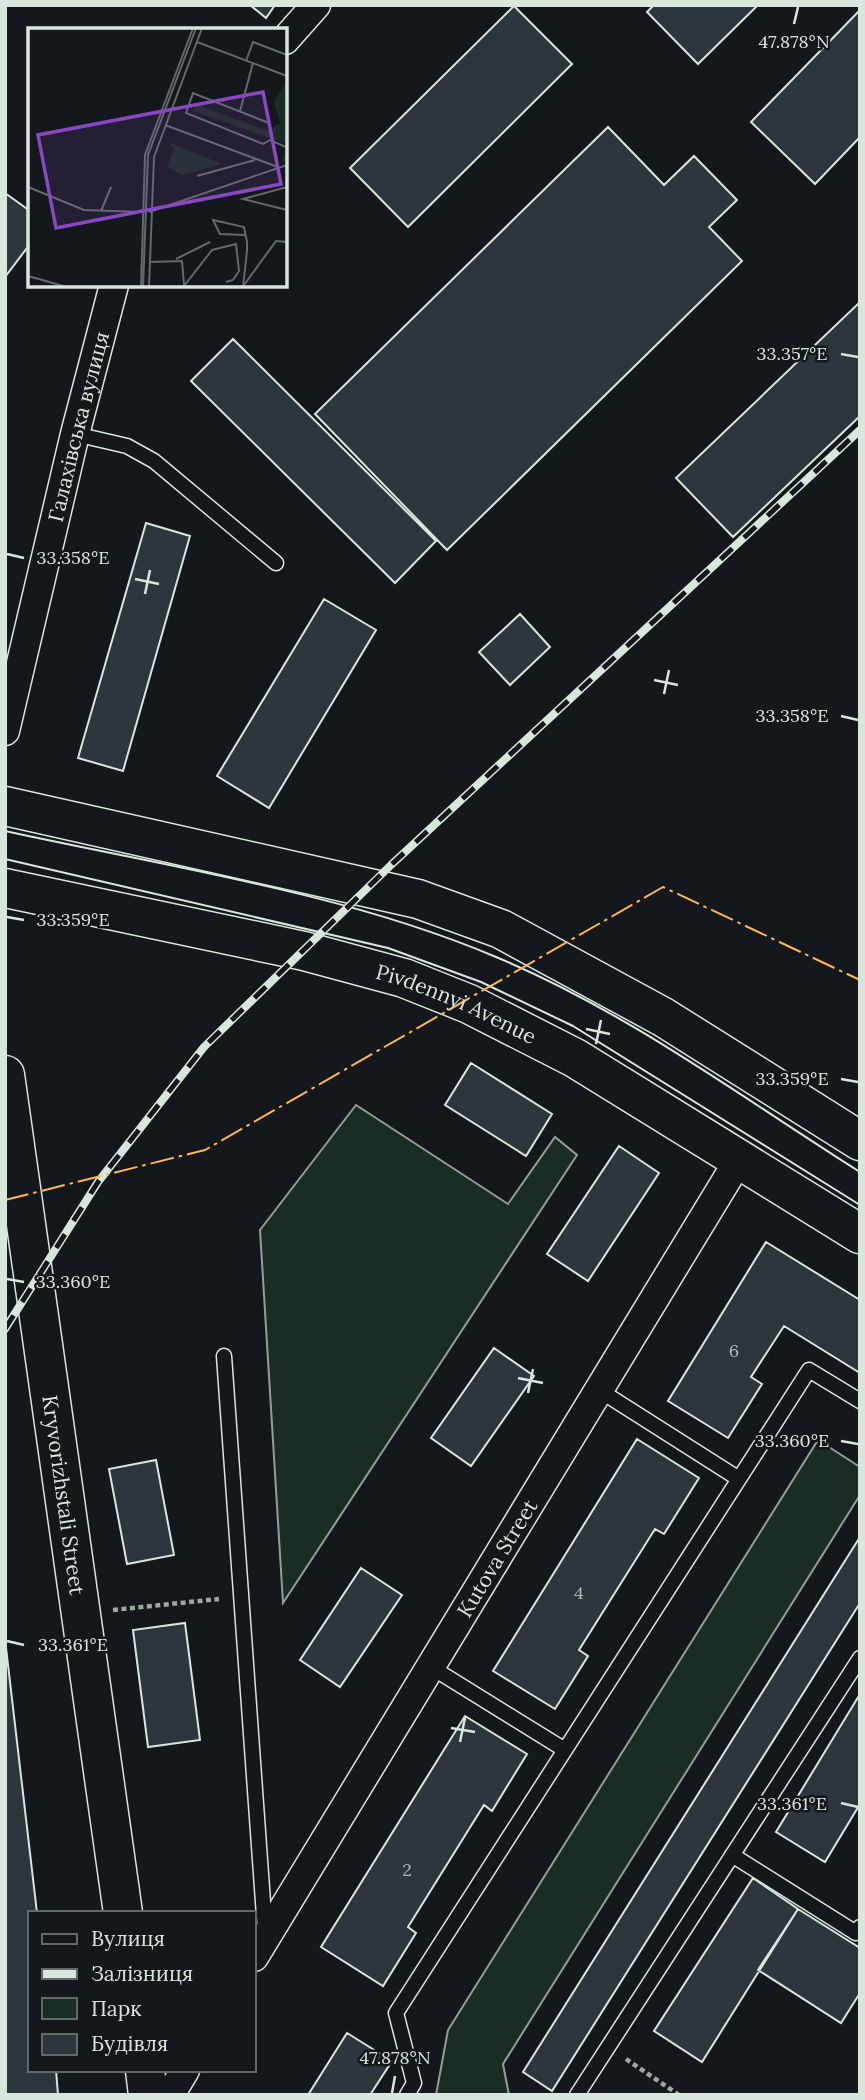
<svg xmlns="http://www.w3.org/2000/svg" width="865" height="2100" viewBox="0 0 865 2100" font-family="Lora,serif">
<style>
.green{fill:#1a2d24;stroke:#939e99;stroke-width:2}
.building{fill:#2c363c;stroke:#d8e6dc;stroke-width:2}
.lines{fill:none;stroke-linecap:round;stroke-linejoin:round}
.service-casing{stroke:#d8e6dc;stroke-width:17}
.minor-casing{stroke:#d8e6dc;stroke-width:31}
.secondary-casing{stroke:#d8e6dc;stroke-width:41}
.primary-casing{stroke:#d8e6dc;stroke-width:41}
.path{stroke:#9da8a2;stroke-width:4.5;stroke-dasharray:5 3.5;stroke-linecap:butt}
.service{stroke:#14181c;stroke-width:14}
.minor{stroke:#14181c;stroke-width:28}
.secondary{stroke:#14181c;stroke-width:38}
.primary{stroke:#14181c;stroke-width:38}
.tram{stroke:#d8e6dc;stroke-width:2}
.rail-casing{stroke:#d8e6dc;stroke-width:8}
.rail{stroke:#14181c;stroke-width:5;stroke-dasharray:16;stroke-linecap:butt}
.power{stroke:#ffb74d;stroke-width:2;stroke-dasharray:24 5 3.5 5;stroke-linecap:butt}
.ticks{fill:none;stroke:#d8e6dc;stroke-width:2.5}
.labels{text-anchor:middle;dominant-baseline:central;stroke-width:5;stroke-linejoin:round;paint-order:stroke}
.number-label{font-size:18px;fill:#adbab4}
.street-label{font-size:21px;fill:#d8e6dc;stroke:#14181c}
.inset-road{fill:none;stroke:#626a69;stroke-width:2}
.view{fill:#8948c3;fill-opacity:0.15;stroke:#8948c3;stroke-width:3.5}
.inset-edge{fill:none;stroke:#d8e6dc;stroke-width:3.5}
.ticks-label{font-size:18px;text-anchor:middle;fill:#d8e6dc;stroke:#14181c;stroke-width:5;stroke-linejoin:round;paint-order:stroke}
</style>
<rect width="100%" height="100%" fill="#14181c"/>
<path class="green" d="M356,1105l152,99 47,-67 22,18 -294,448 -23,-373z
M818,1440l42,27v28l-357,569 6,31h-73l12,-65z"/>
<path class="building" d="M250,5h25l-9,13z
M654,5h104l-60,59 -51,-52z
M514,6l58,58 -164,163 -58,-59z
M860,10v127l-45,47 -64,-62z
M608,127l56,58 30,-29 43,44 -28,27 33,34 -295,289 -132,-136z
M5,193l25,18v33l-25,33z
M860,302v114l-127,121 -57,-59z
M233,339l203,202 -41,42 -204,-202z
M146,523l44,13 -67,235 -45,-13z
M324,599l52,31 -107,178 -52,-32z
M520,614l30,33 -40,38 -31,-33z
M471,1063l81,51 -26,42 -81,-51z
M619,1146l40,27 -71,108 -41,-27z
M766,1242l94,58v73l-76,-47 -33,51 11,7 -34,54 -60,-37z
M494,1348l40,28 -63,90 -40,-28z
M637,1439l62,39 -35,56 -9,-5 -76,121 9,6 -33,53 -62,-38z
M156,1460l18,95 -47,9 -18,-95z
M860,1537v66l-308,488 -29,-19z
M361,1568l41,27 -62,92 -40,-27z
M185,1623l15,117 -52,7 -15,-117z
M5,1639l32,274h-7v157h26l2,25h-53z
M860,1694v110l-35,58 -49,-30z
M465,1716l62,38 -35,57 -8,-6 -76,122 8,6 -33,53 -62,-39z
M753,1878l45,31 -96,153 -48,-31z
M798,1909l62,39v45l-19,30 -83,-53z
M347,2033l45,28 -22,34h-62z"/>
<g class="lines">
<defs>
<path id="service" d="M75,434l52,12 27,15 122,102
M224,1356l41,574
M599,1390l140,89
M431,1667l134,83
M732,1855l124,78 4,-6
M407,2095l7,-12 -18,-70 413,-643 51,31
M577,2095l283,-437"/>
<g id="minor">
<path d="M285,40l31,-35"/>
<path id="s1" d="M5,731l70,-297 39,-149"/>
<path id="s2" d="M254,1957l486,-799"/>
<path d="M170,2095l15,-25"/>
</g>
<g id="secondary">
<path id="s3" d="M5,1075l118,838"/>
<path d="M145,2070l3,25"/>
</g>
<g id="primary">
<path d="M5,806l413,93 83,30 162,88 197,124"/>
<path id="s4" d="M5,888l299,63 100,27 65,26 106,54 285,176"/>
</g>
</defs>
<use href="#service" class="service-casing"/>
<use href="#minor" class="minor-casing"/>
<use href="#secondary" class="secondary-casing"/>
<use href="#primary" class="primary-casing"/>
<path class="path" d="M113,1610l106,-11
M626,2059l53,36"/>
<use href="#service" class="service"/>
<use href="#minor" class="minor"/>
<use href="#secondary" class="secondary"/>
<use href="#primary" class="primary"/>
<path class="tram" d="M5,831c160,35 341,62 491,126 130,54 245,140 364,215
M5,859l383,89 93,34 92,44 287,179"/>
<defs>
<path id="rail" d="M5,1329l93,-147 106,-135 187,-182 469,-435"/>
</defs>
<use href="#rail" class="rail-casing"/>
<use href="#rail" class="rail"/>
<path class="power" d="M5,1200l200,-50 458,-263 197,93"/>
</g>
<path class="ticks" d="M794,24l4,-17M841,354l17,3M7,554l17,4M135,579l24,5M145,594l5,-24M654,680l24,5M664,694l5,-24M841,716l17,4M7,917l17,3M586,1029l24,5M596,1044l5,-24M841,1079l17,3M7,1279l17,3M518,1378l25,5M528,1393l5,-24M841,1441l17,3M7,1641l17,4M451,1728l24,4M460,1742l5,-24M841,1803l17,4M392,2093l3,-17"/>
<g class="labels">
<g class="number-label">
<text x="734" y="1350">6</text>
<text x="579" y="1592">4</text>
<text x="407" y="1869">2</text>
</g>
<g class="street-label">
<text stroke="none"><textPath href="#s1" startOffset="313">Галахівська вулиця</textPath></text>
<text stroke="none"><textPath href="#s4" startOffset="467">Pivdennyi Avenue</textPath></text>
<text stroke="none"><textPath href="#s3" startOffset="424">Kryvorizhstali Street</textPath></text>
<text stroke="none"><textPath href="#s2" startOffset="467">Kutova Street</textPath></text>
</g>
</g>
<g transform="translate(28 28)">
<rect width="259" height="259" fill="#14181c"/>
<path d="M259,53v80l-6,2 6,-19 -94,-33 3,-7 71,27 13,-8 -6,-21zM140,114l54,22 -40,11 -15,-8 7,-18z" fill="#1a2d24"/>
<path class="inset-road" d="M169,14l90,34M218,33l7,-19 34,13M212,83l13,-48M241,95l-76,-30 -7,20 77,31 7,-4 16,7M137,97l113,42M169,148l58,-16M0,159l56,23 58,2M259,159l-44,12 44,11M73,183l10,-24M121,184l138,-47M148,231l34,-17M122,234l32,-1 2,24M0,248l39,11M216,257l32,-44 11,1M156,258l28,-36 24,-6 3,27 -6,9 -7,2M113,259l4,-132 48,-127M115,259l5,-132 48,-127M121,259l5,-130 48,-129M215,259l4,-36v-9l-3,-15 -31,-7 7,14 25,1"/>
<path class="view" d="M235,64l18,92 -225,44 -18,-93z"/>
<rect width="259" height="259" class="inset-edge"/>
</g>
<g class="ticks-label">
<text x="794" y="48">47.878°N</text>
<text x="792" y="360">33.357°E</text>
<text x="73" y="564">33.358°E</text>
<text x="792" y="722">33.358°E</text>
<text x="73" y="926">33.359°E</text>
<text x="792" y="1085">33.359°E</text>
<text x="73" y="1288">33.360°E</text>
<text x="792" y="1447">33.360°E</text>
<text x="73" y="1651">33.361°E</text>
<text x="792" y="1810">33.361°E</text>
<text x="395" y="2064">47.878°N</text>
</g>
<rect width="865" height="2100" fill="none" stroke="#d8e6dc" stroke-width="14"/>
<rect x="28" y="1911" width="228" height="161" fill="#14181c" stroke="#626a69" stroke-width="2"/>
<rect x="42" y="1934" width="35" height="10" fill="#14181c" stroke="#626a69" stroke-width="2"/>
<text x="91" y="1946" font-size="21" fill="#d8e6dc">Вулиця</text>
<rect x="42" y="1969" width="35" height="10" fill="#d8e6dc" stroke="#626a69" stroke-width="2"/>
<text x="91" y="1981" font-size="21" fill="#d8e6dc">Залізниця</text>
<rect x="42" y="1998" width="35" height="21" fill="#1a2d24" stroke="#626a69" stroke-width="2"/>
<text x="91" y="2016" font-size="21" fill="#d8e6dc">Парк</text>
<rect x="42" y="2034" width="35" height="21" fill="#2c363c" stroke="#626a69" stroke-width="2"/>
<text x="91" y="2051" font-size="21" fill="#d8e6dc">Будівля</text>
</svg>
